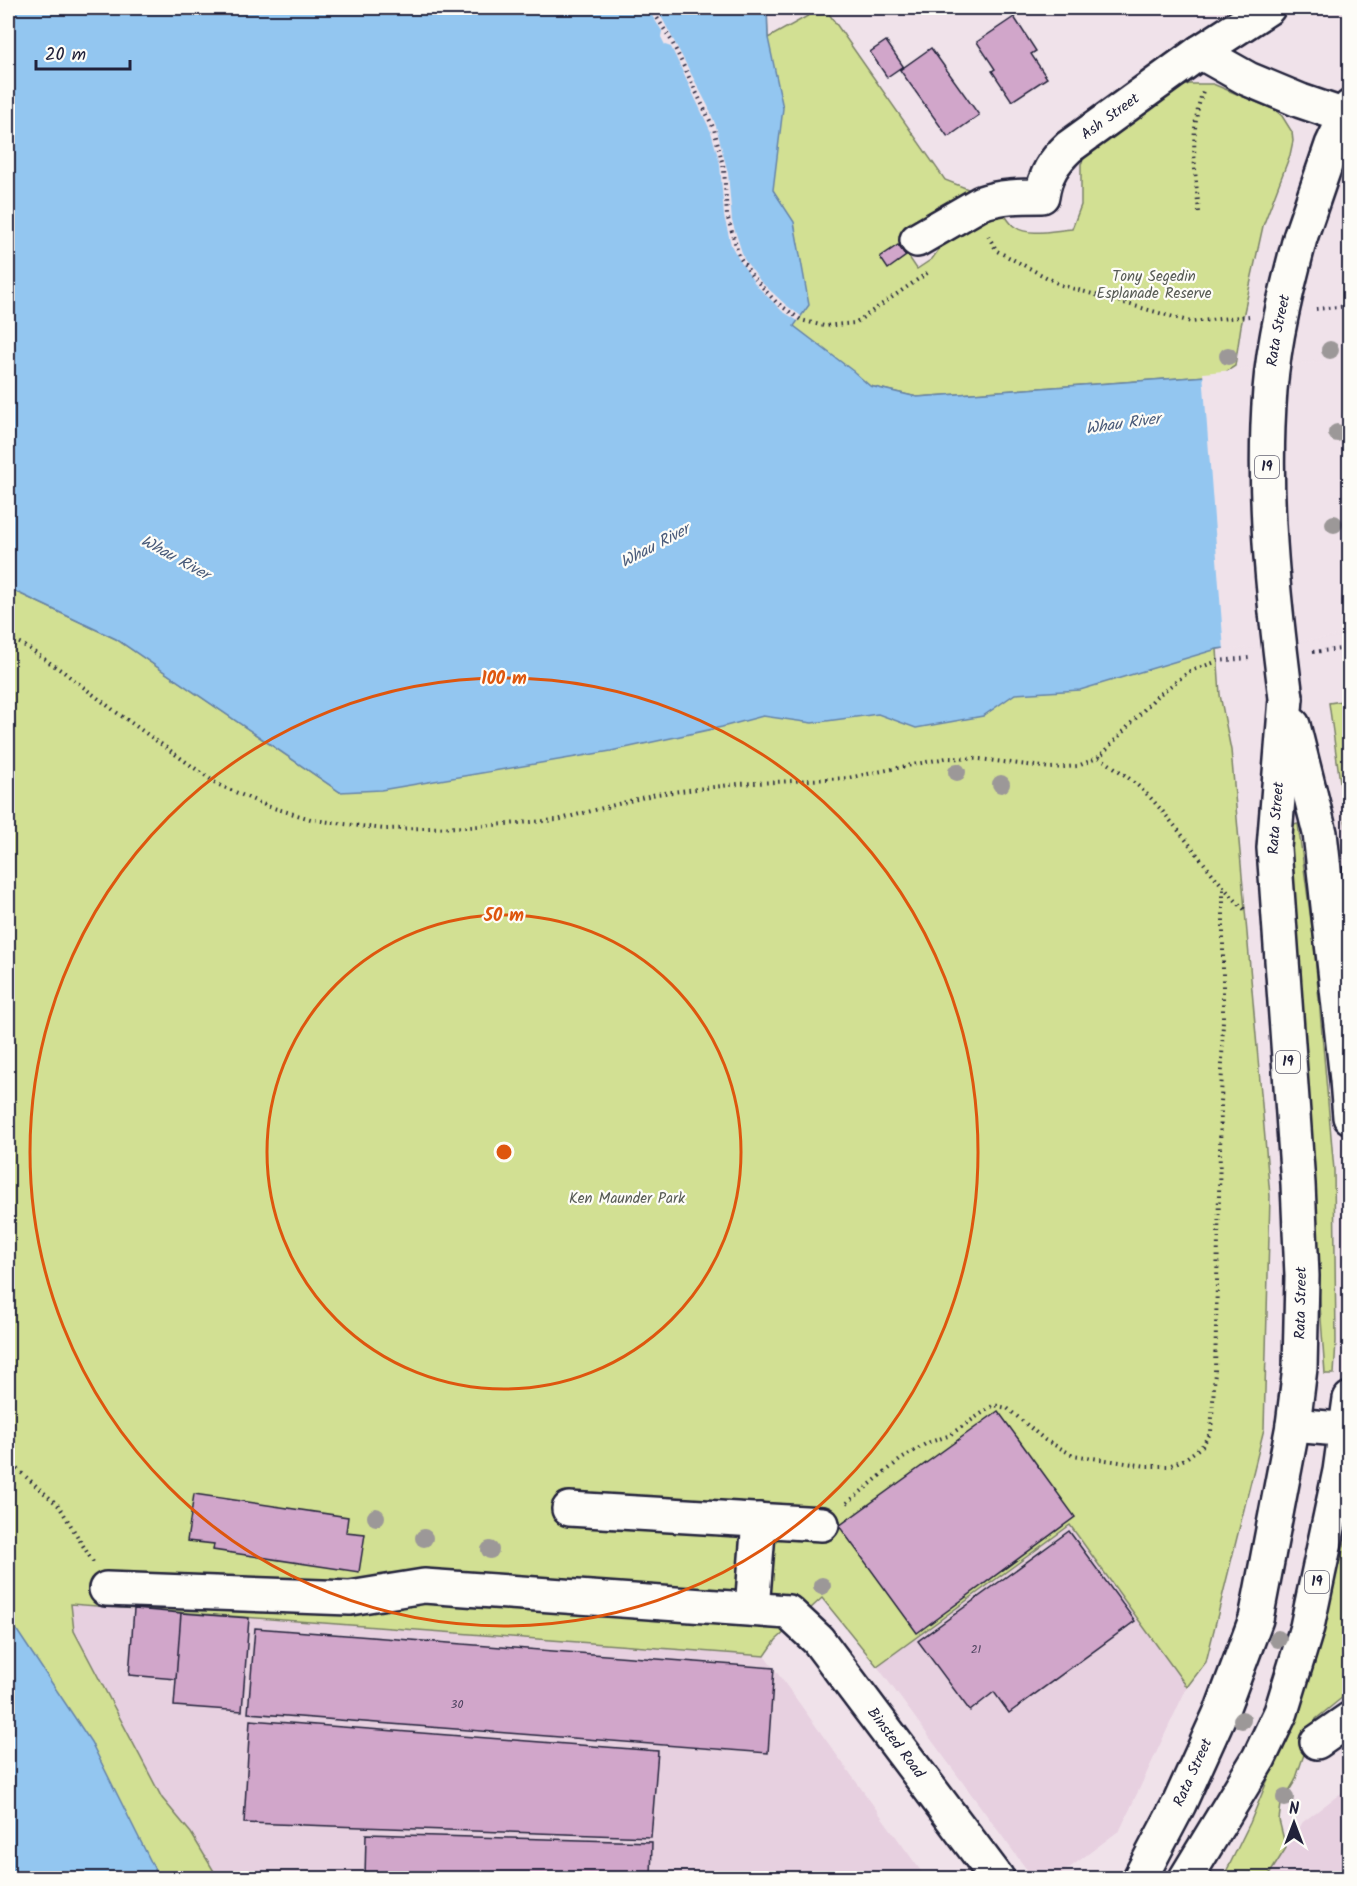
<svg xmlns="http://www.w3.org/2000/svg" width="1357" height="1886" viewBox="0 0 1357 1886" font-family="Kalam,sans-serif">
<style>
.built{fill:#e7d0e0}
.green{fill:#d2e093;stroke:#7a8167;stroke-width:1.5}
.water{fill:#93c6f0;stroke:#6684a8;stroke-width:1.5}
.pier{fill:#f0e2ea}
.building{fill:#d1a6ca;stroke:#22223b;stroke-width:1.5}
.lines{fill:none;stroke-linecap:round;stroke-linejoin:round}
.minor-casing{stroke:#22223b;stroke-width:38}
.major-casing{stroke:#22223b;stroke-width:38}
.path{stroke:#22223b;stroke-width:4;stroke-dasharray:1.5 4.5;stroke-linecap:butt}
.minor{stroke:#fdfcf7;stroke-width:33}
.major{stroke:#fdfcf7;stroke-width:33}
.major-bridge-casing{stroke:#22223b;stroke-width:38;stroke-linecap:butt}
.major-bridge{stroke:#fdfcf7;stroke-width:33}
.tree{fill:#9c9898}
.ring{fill:none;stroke:#de560e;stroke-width:3}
.labels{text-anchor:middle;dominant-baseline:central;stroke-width:4.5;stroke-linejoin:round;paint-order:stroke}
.number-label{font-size:12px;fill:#4e435f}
.shield{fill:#fdfcf7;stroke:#646373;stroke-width:1.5}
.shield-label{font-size:14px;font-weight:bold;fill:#22223b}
.street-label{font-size:15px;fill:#22223b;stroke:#fdfcf7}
.park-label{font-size:15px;fill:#575b55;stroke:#fdfcf7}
.water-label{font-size:16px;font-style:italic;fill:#4a5b7a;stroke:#fdfcf7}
.centre{fill:#de560e;stroke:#fdfcf7;stroke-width:3}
.ring-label{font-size:18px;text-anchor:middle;font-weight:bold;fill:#de560e;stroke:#fdfcf7;stroke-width:4.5;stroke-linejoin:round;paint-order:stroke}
</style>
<rect width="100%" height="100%" fill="#f0e2ea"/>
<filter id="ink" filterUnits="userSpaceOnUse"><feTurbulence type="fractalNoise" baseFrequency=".0167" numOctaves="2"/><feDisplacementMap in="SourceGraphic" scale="12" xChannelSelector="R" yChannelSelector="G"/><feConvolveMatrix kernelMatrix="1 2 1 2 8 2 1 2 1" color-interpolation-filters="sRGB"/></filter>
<g filter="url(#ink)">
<path class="built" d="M1070,1525l117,162 -67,143 -64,48h-23l-156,-212z
M70,1604l695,52 161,222h-708l-27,-45 -29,-35 -88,-167z
M1349,1787v91h-82l36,-56z"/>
<path class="green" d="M8,8h759l1,30 54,-30h3l120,172 23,9 12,2 -75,40 -6,11 18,27 15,-10 10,-14 53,-38c10,3 11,14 20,20 14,10 40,3 57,2l9,-24v-41l7,-13 91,-63 10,-4h24l62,26 7,6 10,16 1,9 -3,14 -27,71 -22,100 -6,40 -14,9 -304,22 -47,-11z
M8,588l108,51 224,153 149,-92 860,-68 -132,17 3,46 11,55 39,446 -6,233 -58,233 -19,25 -117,-162 -193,141 -55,-68 -46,42 -11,16 -694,-52 3,27 88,167 29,35 27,45h-145l-65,-102z
M1349,700h1l-1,147 -20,-144z
M1298,824l16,119 20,227 2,171 -2,33h-9l-8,-110 -4,-102 -24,-336z
M1349,1529v163l-33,27 -21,62 -14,23 -2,16 7,28 -19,30h-44l27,-55 47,-115z"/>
<path class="water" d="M8,8h759l1,30 15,70 -10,82 21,32 15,83 -15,21 59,45 17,15 47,11 304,-22 128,257 -132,17 -137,41 -65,4 -32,22 -67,12 -38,-14 -66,9 -49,-7 -41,11 -111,24 -230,39 -41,2 -224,-153 -108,-51z
M8,1617l83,125 68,136h-151z"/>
<path class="pier" d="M647,8h8l7,10 46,88 8,20 12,47 4,48 12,38 17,23 25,23 15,11 -3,5 -16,-10 -26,-26 -18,-27 -7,-13 -7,-29 -4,-52 -9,-32 -40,-85 -6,-2 -4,-8 1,-6z
M1350,358v277l-126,16 -21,-278z"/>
<path class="building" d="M1014,17l22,34 -5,3 16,24 -35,23 -20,-30 3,-2 -18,-27z
M886,41l17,25 -16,11 -17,-25z
M931,48l48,67 -31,22 -48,-67z
M898,245l8,11 -18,13 -8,-12z
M998,1411l77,106 -158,116 -78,-107z
M194,1494l154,23 -2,15 19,2 -6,38 -146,-22 1,-6 -27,-3z
M1069,1531l66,90 -126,92 -15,-21 -24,19 -52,-70z
M134,1609l47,4 -5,66 -47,-4z
M181,1613l68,5 -7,93 -68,-5z
M255,1628l519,40 -6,85 -520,-40z
M250,1720l408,31 -7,86 -407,-14z
M366,1834l286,8 -1,36h-286z"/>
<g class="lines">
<defs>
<g id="minor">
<path d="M1200,52l48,27 53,22 44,15"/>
<path id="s1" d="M917,240l64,-37c20,-7 40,-7 61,-7 3,-21 12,-35 27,-49l131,-95 68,-44"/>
<path d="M1293,1425l57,5"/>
<path d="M569,1509l253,15"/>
<path id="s2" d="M106,1589l244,9 74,-12 364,26 30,28 179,238"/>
<path d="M752,1609l7,-89"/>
<path d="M1317,1742l33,-23"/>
</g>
<g id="major">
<path d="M1300,238l32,-93 18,-38"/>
<path d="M1293,725l27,108 27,247 3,37"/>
<path id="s3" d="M1140,1878l39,-74 44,-97 33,-88 37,-194 7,-57 2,-92 -4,-92 -24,-336 12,-150"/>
<path d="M1186,1878l73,-120 22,-46 26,-85 33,-156 10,-72"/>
</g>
</defs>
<use href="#minor" class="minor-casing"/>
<use href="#major" class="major-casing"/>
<path class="path" d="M651,8l20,32 43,89 10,40 3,46 12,41 14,21 23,25 25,18 23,6 31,-3 75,-52
M1199,212c-4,-41 -10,-82 4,-121
M988,236l9,15 64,34 130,37 58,-6
M1316,309l34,-3
M8,638l14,6 43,29 51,39 101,72 50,22 47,14 70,9 84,-2 89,-7 99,-26 82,-10 110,-6 98,-20 34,1 71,9 27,-2 21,-9 57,-60 34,-26 28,-10 31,-3
M1313,652l37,-4
M1099,757c21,14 41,28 57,47 31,34 56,74 89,106
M8,1461l51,45 34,56
M847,1503l53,-43 27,-17 21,-7 46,-31 13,3 38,32 28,15 73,11h23l16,-7 17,-13 9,-14 4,-61 8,-353v-129"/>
<use href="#minor" class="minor"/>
<use href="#major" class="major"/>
<defs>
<g id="major-bridge">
<path id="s4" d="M1286,698c-13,-102 -24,-205 -16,-308 4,-51 17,-102 30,-152"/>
</g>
</defs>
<use href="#major-bridge" class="major-bridge-casing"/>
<use href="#major-bridge" class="major-bridge"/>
</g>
<g class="tree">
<circle cx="1330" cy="350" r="9"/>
<circle cx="1228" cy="356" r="9"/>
<circle cx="1337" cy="433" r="9"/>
<circle cx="1334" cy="524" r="9"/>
<circle cx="957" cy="772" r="9"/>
<circle cx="1001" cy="784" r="9"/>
<circle cx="376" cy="1517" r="9"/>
<circle cx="424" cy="1538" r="9"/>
<circle cx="490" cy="1550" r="9"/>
<circle cx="822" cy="1586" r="9"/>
<circle cx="1278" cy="1639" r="9"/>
<circle cx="1242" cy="1720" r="9"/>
<circle cx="1285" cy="1798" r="9"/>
</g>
</g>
<g class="ring">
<circle cx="504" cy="1152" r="237"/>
<circle cx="504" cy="1152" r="474"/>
</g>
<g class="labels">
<g class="number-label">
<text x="976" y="1649">21</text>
<text x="457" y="1704">30</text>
</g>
<g class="shield">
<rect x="1255" y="456" width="24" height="22" rx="4.5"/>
<rect x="1276" y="1051" width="24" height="22" rx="4.5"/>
<rect x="1305" y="1571" width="24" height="22" rx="4.5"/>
</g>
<g class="shield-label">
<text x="1267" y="467">19</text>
<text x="1288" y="1062">19</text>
<text x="1317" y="1582">19</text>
</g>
<g class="street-label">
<text stroke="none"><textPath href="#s1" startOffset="244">Ash Street</textPath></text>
<text stroke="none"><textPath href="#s4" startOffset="369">Rata Street</textPath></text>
<text stroke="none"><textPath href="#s3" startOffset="1090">Rata Street</textPath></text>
<text stroke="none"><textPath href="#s3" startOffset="604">Rata Street</textPath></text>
<text stroke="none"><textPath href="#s2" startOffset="854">Binsted Road</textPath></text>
<text stroke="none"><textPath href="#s3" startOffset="118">Rata Street</textPath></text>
</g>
<g class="park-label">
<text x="1154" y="277">Tony Segedin<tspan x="1154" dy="17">Esplanade Reserve</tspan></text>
<text x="627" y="1199">Ken Maunder Park</text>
</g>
<g class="water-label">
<text transform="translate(1123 424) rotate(-8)">Whau River</text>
<text transform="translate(655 546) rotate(-28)">Whau River</text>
<text transform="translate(175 558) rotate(29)">Whau River</text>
</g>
</g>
<circle cx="504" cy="1152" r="9" class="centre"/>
<g class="ring-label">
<text x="504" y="684">100 m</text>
<text x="504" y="921">50 m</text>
</g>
<rect width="1357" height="1886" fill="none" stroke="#fdfcf7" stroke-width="30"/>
<rect x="15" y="15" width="1327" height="1856" fill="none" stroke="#22223b" stroke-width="2" filter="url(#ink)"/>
<g transform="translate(1294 1823)" stroke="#fdfcf7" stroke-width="4.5" paint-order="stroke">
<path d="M0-4.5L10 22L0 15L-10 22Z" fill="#22223b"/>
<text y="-9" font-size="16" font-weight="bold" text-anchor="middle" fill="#22223b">N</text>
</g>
<path d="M36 60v9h94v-9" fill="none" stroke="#22223b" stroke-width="3"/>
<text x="45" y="60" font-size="18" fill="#22223b" stroke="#fdfcf7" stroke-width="4.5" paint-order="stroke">20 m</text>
</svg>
